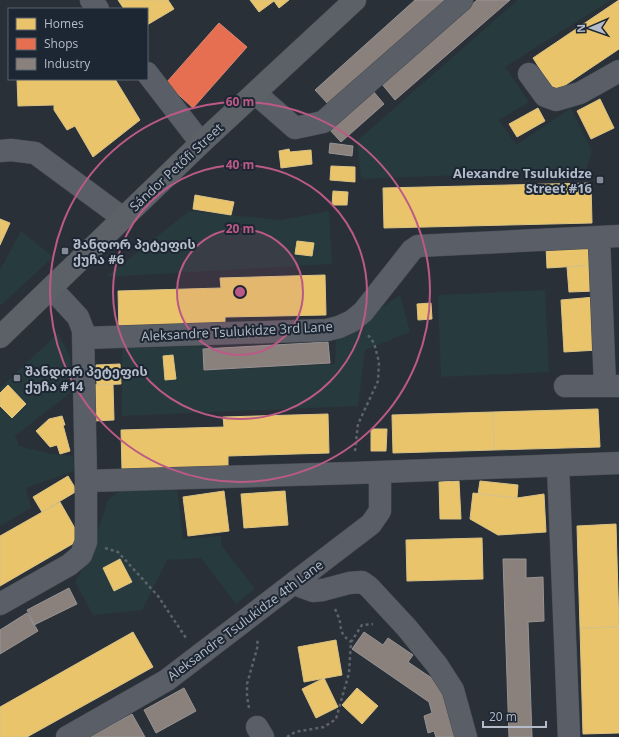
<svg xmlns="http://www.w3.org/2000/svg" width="619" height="737" viewBox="0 0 619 737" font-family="'Open Sans','Noto Sans Georgian',sans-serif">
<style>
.green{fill:#273a3e}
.homes{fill:#e9c46a;stroke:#d9c286}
.shops{fill:#e76f51;stroke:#d88675}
.industry{fill:#8a817c;stroke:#979393}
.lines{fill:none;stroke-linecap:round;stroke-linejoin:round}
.minor-casing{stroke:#484c53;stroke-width:23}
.major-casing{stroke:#484c55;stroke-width:23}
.path{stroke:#5d636a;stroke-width:2.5;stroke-dasharray:3 3;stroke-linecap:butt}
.minor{stroke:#5a5e66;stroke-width:22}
.major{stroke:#5c6168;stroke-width:22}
.ring{fill:none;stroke:#bc5a87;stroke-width:2}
.poi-dot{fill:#848b96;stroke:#1d2633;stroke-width:1.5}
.labels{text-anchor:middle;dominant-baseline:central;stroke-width:4;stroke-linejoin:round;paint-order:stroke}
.street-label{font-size:13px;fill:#b4bcc9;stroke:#1d2633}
.poi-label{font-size:13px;font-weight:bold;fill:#b4bcc9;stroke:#1d2633;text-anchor:start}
.centre{fill:#bc5a87;stroke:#1d2633;stroke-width:2}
.ring-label{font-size:12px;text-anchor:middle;font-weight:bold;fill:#bc5a87;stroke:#1d2633;stroke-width:4;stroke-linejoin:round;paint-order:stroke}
</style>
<rect width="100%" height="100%" fill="#2a3038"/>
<path class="green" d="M518,0h93l-106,67 24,35 -30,18 17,25 55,-37 21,43 -6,19 -225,9 -4,-38z
M189,211l92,9 48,-9 3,53 -226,13z
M21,231l32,26 -53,49v-36z
M545,290l4,82 -108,5 -3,-82z
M400,295l10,37 -45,18 -7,56 -236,10v-68l93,-2 1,24 119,-6 1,-24z
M58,333l12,23v37l-55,43 4,10 28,7 26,3 1,15 -48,17 5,20 -31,18v-138z
M177,485l6,54 38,-3v9l34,44 -19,15 -35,-46 -34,2 -25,50 -49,5 -18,-33 13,-22 20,-60 14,-11z"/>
<path class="homes" d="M118,0h50l6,9 -27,16v-16h-23z
M250,0h39l-10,8 -5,-7 -15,11z
M619,0v49l-64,43 -22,-34z
M17,79h98l25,41 -47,37 -18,-31 -8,4 -13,-20v-5l-36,1z
M600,99l14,29 -23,11 -14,-28z
M538,108l7,13 -28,16 -8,-13z
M289,149l1,3 21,-2 1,14 -31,4 -2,-17z
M331,166l24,1v15l-25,-2z
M591,183l1,40 -208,5 -1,-40z
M333,191l15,1 -1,13h-15z
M195,195l39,7 -3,13 -38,-6z
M0,219l10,4 -10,22z
M297,241l17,2 -2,13 -17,-2z
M594,245l1,20 -48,3 -1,-21z
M595,265l1,26 -27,1 -2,-25z
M325,275l1,40 -101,2v11l-106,3 -1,-40 103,-3 -1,-10z
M595,297l3,53 -34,2 -3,-52z
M431,303l1,16 -14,1 -1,-16z
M173,355l3,24 -11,1 -2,-24z
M120,364l1,20 -24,1 -1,-20z
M113,384l1,36 -21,1 -2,-36z
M8,385l18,19 -14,14 -12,-12v-13z
M598,409l2,38 -106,3 -1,-38z
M493,412l1,38 -101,3 -1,-38z
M328,414l1,39 -101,3v11l-106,3 -1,-40 103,-3 -1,-10z
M62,416l3,9h-2l7,26 -10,3 -3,-9 -7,2 -14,-16 13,-12z
M371,429h16l-1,22h-15z
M68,476l9,15 -35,21 -9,-15z
M459,481l2,38h-21l-1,-37z
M480,481l38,4 -1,13 -39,-4z
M224,491l5,40 -41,5 -5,-39z
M285,491l3,34 -44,3 -3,-34z
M473,493l44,5 27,-4 2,38 -48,3 -28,-16z
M60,502l21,37 -81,47v-50z
M616,524l3,103 -39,1 -3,-102z
M482,538l1,41 -76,2 -1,-41z
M120,559l12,23 -18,9 -11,-23z
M619,627v106l-36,1 -3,-106z
M133,632l20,35 -126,70h-27v-30z
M336,640l6,35 -38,7 -6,-35z
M324,678l14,29 -22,11 -14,-29z
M357,688l21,18 -16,18 -20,-19z"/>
<path class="shops" d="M219,23l28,24 -54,61 -27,-25z"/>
<path class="industry" d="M415,0h33l-118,106 -15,-16z
M477,0h33l-115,100 -14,-17z
M373,91l11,13 -43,38 -12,-13z
M330,143l23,3 -1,10 -23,-3z
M328,342l2,21 -126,7 -1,-21z
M503,559h23v19l17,-1 1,44 -16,1 4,115h-23z
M69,588l8,16 -43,21 -7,-15z
M27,613l11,18 -38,23v-24z
M364,632l19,13 5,-7 25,17 -5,7 37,25 17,50h-26l-2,-6 -6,2 -4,-17 8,-3 -3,-11 -77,-53z
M184,688l12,23 -40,22 -12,-23z
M132,714l13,23h-56z"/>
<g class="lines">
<defs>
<path id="minor" d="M91,0l7,9
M147,73l54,70
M529,74l16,22 11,4 24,-7 39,-22
M255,93l40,35 28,-6 139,-122
M0,151l11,-1 24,3 88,65
M599,237l6,149
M51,288l27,29 5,13 3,151 268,-8 265,-10
M83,338l244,-8 12,-3 13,-6 11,-9 49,-62 6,-4 201,-10
M565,386h54
M558,466l11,271
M296,581l6,6 11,4 10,-1 26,-7 13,-1 7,5 38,41 30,37 16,25 13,47
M0,604l69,-39 12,-10 5,-13v-61
M257,727l6,10
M67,737l100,-57 204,-156 9,-13v-39"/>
<path id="major" d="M0,337l201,-194 154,-143"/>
</defs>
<use href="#minor" class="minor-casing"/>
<use href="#major" class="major-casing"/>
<path class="path" d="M355,451l3,-27 20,-43 1,-19 -5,-19 -6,-8
M105,548l13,4 40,44 28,42
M335,609c2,4 4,9 5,13 1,10 2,13 11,20
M249,708l-2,-12v-12l11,-39 -1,-6
M287,737l8,-5 29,-5 12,-8 13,-46 2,-31 11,-17 11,-1"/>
<use href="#minor" class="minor"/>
<use href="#major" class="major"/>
</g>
<circle cx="240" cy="292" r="63" fill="#bc5a87" fill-opacity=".12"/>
<g class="ring">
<circle cx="240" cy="292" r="63"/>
<circle cx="240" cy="292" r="127"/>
<circle cx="240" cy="292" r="190"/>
</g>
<g class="poi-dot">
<rect x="596" y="176" width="8" height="8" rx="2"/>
<rect x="61" y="247" width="8" height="8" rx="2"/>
<rect x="13" y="374" width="8" height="8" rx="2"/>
</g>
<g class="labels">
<g class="street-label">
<text transform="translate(176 167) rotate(-43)">Sándor Petőfi Street</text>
<text transform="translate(237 331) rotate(-3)">Aleksandre Tsulukidze 3rd Lane</text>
<text transform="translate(245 620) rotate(-37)">Aleksandre Tsulukidze 4th Lane</text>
</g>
<g class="poi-label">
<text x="592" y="173" text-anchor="end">Alexandre Tsulukidze<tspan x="592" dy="15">Street #16</tspan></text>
<text x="73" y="244">შანდორ პეტეფის<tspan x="73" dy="15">ქუჩა #6</tspan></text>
<text x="25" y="371">შანდორ პეტეფის<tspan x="25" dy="15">ქუჩა #14</tspan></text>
</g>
</g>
<circle cx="240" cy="292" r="6" class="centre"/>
<g class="ring-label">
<text x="240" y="106">60 m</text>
<text x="240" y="169">40 m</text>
<text x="240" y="233">20 m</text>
</g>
<rect x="8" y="8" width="140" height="72" fill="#1d2633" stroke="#59626f"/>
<rect x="16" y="18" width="20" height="12" fill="#e9c46a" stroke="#59626f"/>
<text x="44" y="28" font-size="12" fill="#b4bcc9">Homes</text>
<rect x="16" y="38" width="20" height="12" fill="#e76f51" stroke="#59626f"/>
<text x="44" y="48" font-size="12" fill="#b4bcc9">Shops</text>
<rect x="16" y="58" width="20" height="12" fill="#8a817c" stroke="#59626f"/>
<text x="44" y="68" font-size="12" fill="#b4bcc9">Industry</text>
<g transform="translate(591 28) rotate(268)" stroke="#1d2633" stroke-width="3" paint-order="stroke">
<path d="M0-3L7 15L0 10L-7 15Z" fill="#b4bcc9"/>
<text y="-6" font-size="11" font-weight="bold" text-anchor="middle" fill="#b4bcc9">N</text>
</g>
<path d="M483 721v6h63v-6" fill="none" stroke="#b4bcc9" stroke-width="2"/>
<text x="489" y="721" font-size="12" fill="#b4bcc9" stroke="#1d2633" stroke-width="3" paint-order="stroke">20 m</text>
</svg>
